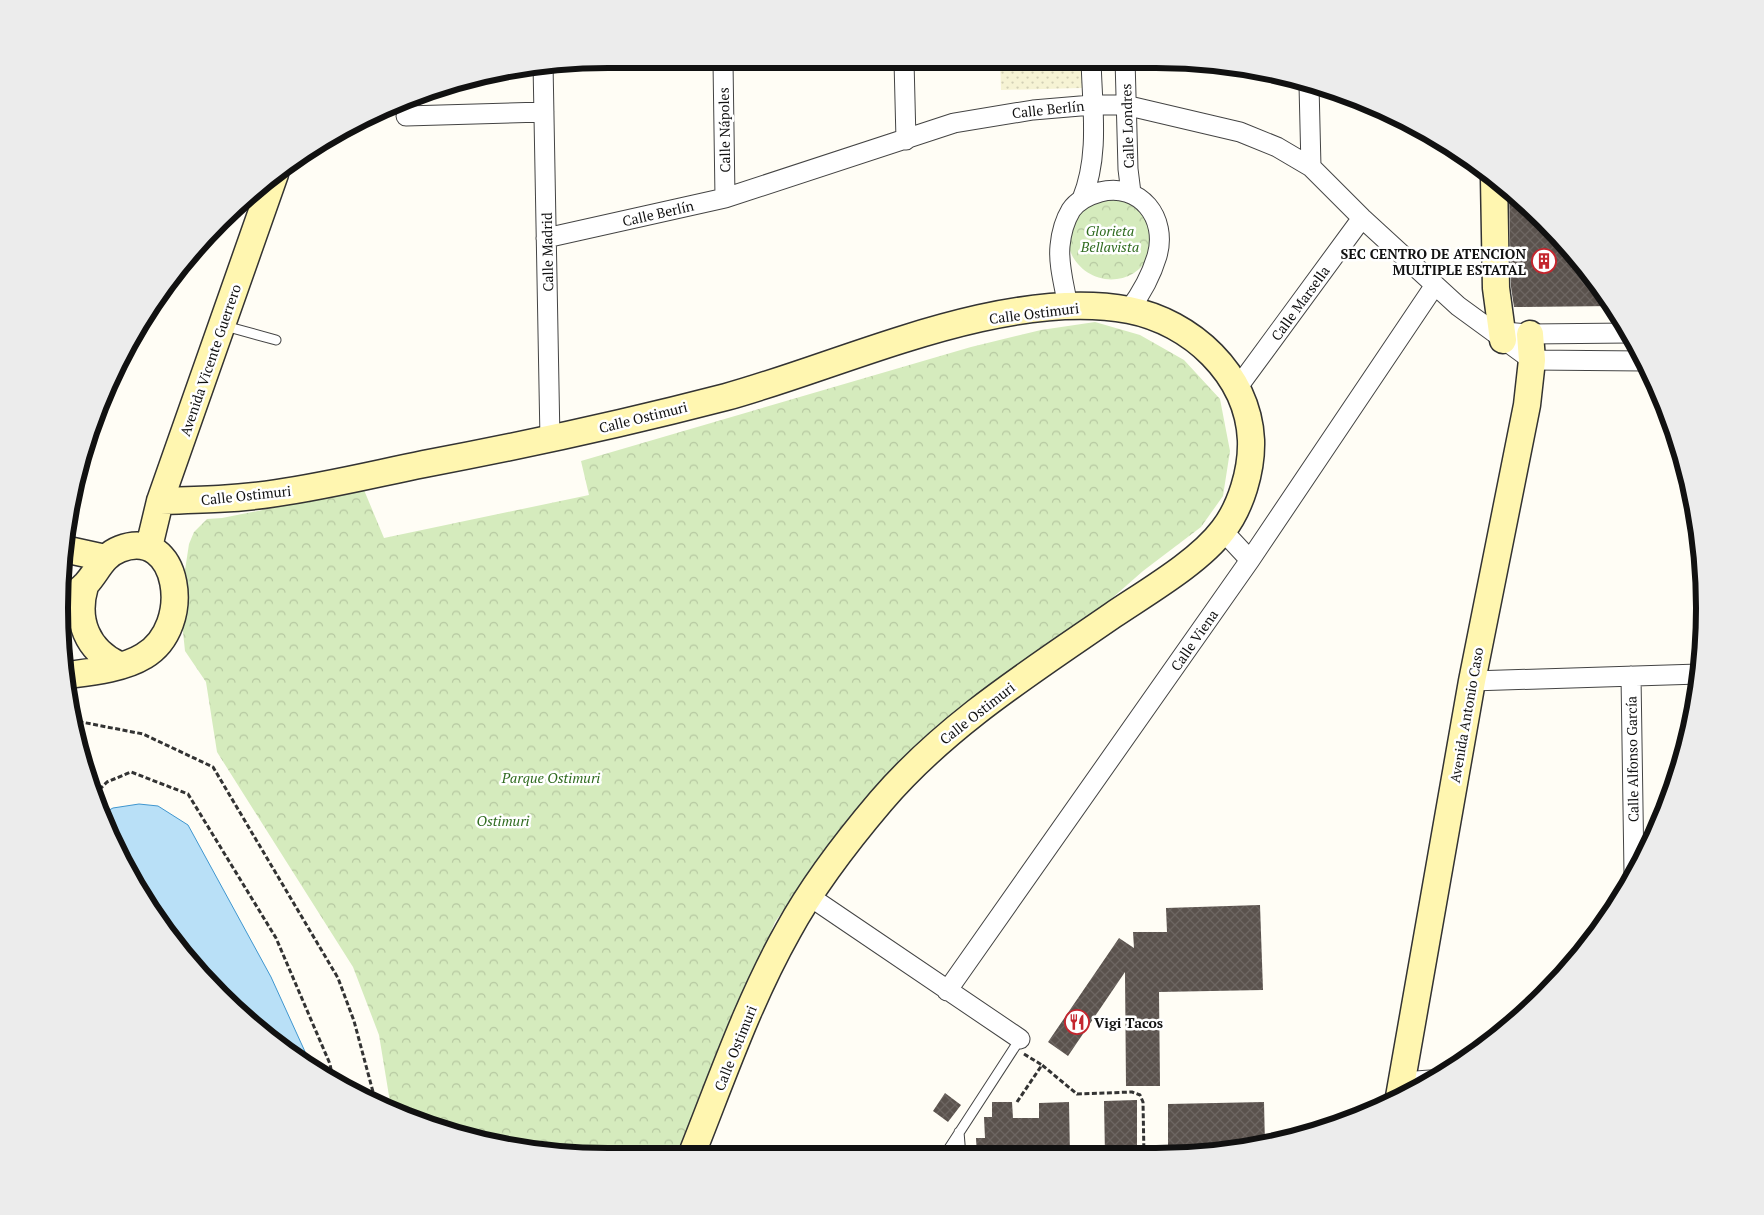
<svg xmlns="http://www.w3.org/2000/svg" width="1764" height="1215" viewBox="0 0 1764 1215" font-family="'PT Serif',serif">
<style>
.farmland{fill:url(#farmland-dots)}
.park{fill:url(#park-crowns)}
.water{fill:#b9e0f7;stroke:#3f96cf}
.building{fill:url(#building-cross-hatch)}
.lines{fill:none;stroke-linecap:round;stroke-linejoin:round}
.lane-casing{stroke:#444;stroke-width:11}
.street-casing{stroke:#444;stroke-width:21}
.secondary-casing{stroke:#333;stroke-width:29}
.path{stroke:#333;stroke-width:3;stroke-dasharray:5 2.5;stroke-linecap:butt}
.lane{stroke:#fff;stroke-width:9}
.street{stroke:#fff;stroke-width:19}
.secondary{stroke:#fff6b0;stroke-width:26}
.labels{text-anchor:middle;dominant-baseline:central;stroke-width:5;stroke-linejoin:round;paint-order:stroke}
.street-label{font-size:14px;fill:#111;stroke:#fff}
.park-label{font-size:14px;font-style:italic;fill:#2f6b1f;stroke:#fff}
.poi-label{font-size:14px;font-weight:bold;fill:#111;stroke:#fff;text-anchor:end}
.rim{fill:none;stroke:#111;stroke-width:6}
</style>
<defs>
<pattern id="farmland-dots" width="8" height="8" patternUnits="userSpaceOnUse" patternTransform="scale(1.25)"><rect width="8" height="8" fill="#f6f3d4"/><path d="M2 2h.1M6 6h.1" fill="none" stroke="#d2cfb5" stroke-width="1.8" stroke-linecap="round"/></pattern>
<pattern id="park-crowns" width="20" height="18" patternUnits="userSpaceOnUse" patternTransform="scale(1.25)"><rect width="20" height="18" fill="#d5ebbd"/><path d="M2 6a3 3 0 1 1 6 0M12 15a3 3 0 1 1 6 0" fill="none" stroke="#b6c8a1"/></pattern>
<pattern id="building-cross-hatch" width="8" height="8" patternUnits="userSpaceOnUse" patternTransform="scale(1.25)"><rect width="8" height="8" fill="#5a524d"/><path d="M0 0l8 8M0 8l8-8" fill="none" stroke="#6d6662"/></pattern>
</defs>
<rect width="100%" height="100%" fill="#fffdf5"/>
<path class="farmland" d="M1082,59v29l-81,2 -1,-30z"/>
<path class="park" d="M1118,196c7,4 18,8 23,13 5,5 12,22 11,28 -1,7 -2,16 -5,23 -3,5 -9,10 -13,13 -40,24 -87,-24 -56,-59 4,-4 9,-12 14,-14 8,-3 18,-3 26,-4z
M1095,322l45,13 44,25 36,39 10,52 -7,45 -22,31 -58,44 -313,275 -55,76 -96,234h-72l-106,-10 -110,-38 -12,-73 -26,-68 -136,-215 -11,-70 -21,-31 -5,-48 9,-59 5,-12 13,-13 15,-1 142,-28 20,48 205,-43 -8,-34 390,-114 70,-17z"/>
<path class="water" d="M139,804l19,2 30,19 83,152 41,90 -38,-24 -54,-47 -88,-114 -32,-67 13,-7z"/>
<path class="building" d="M1509,190l35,29 71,87 -101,1 -3,-20z
M1260,905l3,85 -104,2 1,94h-34l-1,-114 -57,84 -20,-14 71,-104 15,10 -1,-16h34l-1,-24z
M945,1093l16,12 -13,17 -15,-11z
M1137,1100v56h-32l-1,-55z
M992,1102h20l1,16h26v-15l30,-1 1,54h-93l-1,-18h9l-1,-21h8z
M1264,1102l1,43 -97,10v-51z"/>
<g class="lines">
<defs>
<path id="lane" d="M225,326l51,14
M959,1132l2,24
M944,1156l76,-117"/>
<path id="street" d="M1125,59l3,110 3,24
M904,61l2,79
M723,62l2,136
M543,63l7,377
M1309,85l2,82
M406,116l138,-4
M1082,199c18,-44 10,-93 9,-140
M546,238l179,-40 229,-75 79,-13 59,-5h33l115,27 37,15 34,20 51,51 96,88 74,54 112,1
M1068,307c-3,-19 -10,-42 -8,-61 1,-11 5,-26 11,-36 7,-10 18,-15 29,-18 40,-10 68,26 57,64 -6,20 -16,38 -28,54
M1492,331l38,3 99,-1
M1238,387l124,-169
M1223,531l27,29
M1631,676l3,197
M1472,681l227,-7
M809,896l211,143
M947,991l303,-431 185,-275
M1402,1082l28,-2"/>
<path id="secondary" d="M1494,178l2,110 7,52
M160,501c39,-1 79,-2 117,-8 49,-7 98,-19 147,-29 101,-19 202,-41 302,-67 120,-33 277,-110 403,-87 62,12 119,64 122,130 1,30 -10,67 -28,90 -24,32 -76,62 -110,85 -81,56 -167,110 -232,186 -34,40 -68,84 -93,130 -40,71 -67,150 -97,225
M149,547l11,-46 115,-327
M64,549l41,9
M85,586c-10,34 2,64 34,79
M62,602c8,-5 18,-11 24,-18 12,-13 16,-28 34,-35 59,-23 75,77 24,107 -21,13 -53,16 -77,19
M1399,1097l73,-416 55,-276 5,-45 -2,-26"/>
</defs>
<use href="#lane" class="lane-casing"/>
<use href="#street" class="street-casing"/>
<use href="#secondary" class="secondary-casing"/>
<path class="path" d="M71,720l72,14 70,33 125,211 16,43 22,82
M94,795l13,-13 24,-10 57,22 88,144 54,126 3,16
M1024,1054l18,11
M1017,1102l25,-37 35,29 55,-2 8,3 3,7 1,54"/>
<use href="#lane" class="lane"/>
<use href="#street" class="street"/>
<use href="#secondary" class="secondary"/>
</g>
<defs>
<symbol id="building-ring" viewBox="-11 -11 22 22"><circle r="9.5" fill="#fff" stroke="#c4262e" stroke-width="1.5"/><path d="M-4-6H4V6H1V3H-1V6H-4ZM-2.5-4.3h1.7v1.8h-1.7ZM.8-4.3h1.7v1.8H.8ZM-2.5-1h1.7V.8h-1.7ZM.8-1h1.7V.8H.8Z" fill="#c4262e"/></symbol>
<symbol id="restaurant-ring" viewBox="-11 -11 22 22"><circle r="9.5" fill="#fff" stroke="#c4262e" stroke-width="1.5"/><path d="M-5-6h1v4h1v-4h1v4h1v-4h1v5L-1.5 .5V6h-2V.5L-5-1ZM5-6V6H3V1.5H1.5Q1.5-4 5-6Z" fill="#c4262e"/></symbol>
</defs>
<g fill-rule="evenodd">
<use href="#building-ring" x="1530" y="247" width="28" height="28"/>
<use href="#restaurant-ring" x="1063" y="1008" width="28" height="28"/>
</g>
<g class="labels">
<g class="street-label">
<text transform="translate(1048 109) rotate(-6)">Calle Berlín</text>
<text transform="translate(1127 126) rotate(-92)">Calle Londres</text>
<text transform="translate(724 130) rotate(-91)">Calle Nápoles</text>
<text transform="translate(658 213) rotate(-13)">Calle Berlín</text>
<text transform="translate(547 252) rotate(-91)">Calle Madrid</text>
<text transform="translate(1300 303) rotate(-54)">Calle Marsella</text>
<text transform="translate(1034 313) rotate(-7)">Calle Ostimuri</text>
<text transform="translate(210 360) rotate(-71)">Avenida Vicente Guerrero</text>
<text transform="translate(643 417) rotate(-14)">Calle Ostimuri</text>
<text transform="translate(246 495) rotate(-6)">Calle Ostimuri</text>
<text transform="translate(1194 640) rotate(-55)">Calle Viena</text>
<text transform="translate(977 713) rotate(-38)">Calle Ostimuri</text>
<text transform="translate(1466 715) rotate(-80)">Avenida Antonio Caso</text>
<text transform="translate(1632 759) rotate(-91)">Calle Alfonso García</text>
<text transform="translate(735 1048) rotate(-68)">Calle Ostimuri</text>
</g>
<g class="park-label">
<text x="1110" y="230">Glorieta<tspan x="1110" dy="16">Bellavista</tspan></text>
<text x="551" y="777">Parque Ostimuri</text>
<text x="503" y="820">Ostimuri</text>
</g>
<g class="poi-label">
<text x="1526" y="253">SEC CENTRO DE ATENCION<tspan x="1526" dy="16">MULTIPLE ESTATAL</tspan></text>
<text x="1094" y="1022" text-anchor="start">Vigi Tacos</text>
</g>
</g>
<path d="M0 0H1764V1215H0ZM608 68H1156A540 540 0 0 1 1696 608V608A540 540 0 0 1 1156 1148H608A540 540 0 0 1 68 608V608A540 540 0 0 1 608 68Z" fill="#ececec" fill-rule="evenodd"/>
<path class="rim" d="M608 68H1156A540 540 0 0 1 1696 608V608A540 540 0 0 1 1156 1148H608A540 540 0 0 1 68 608V608A540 540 0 0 1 608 68Z"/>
</svg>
